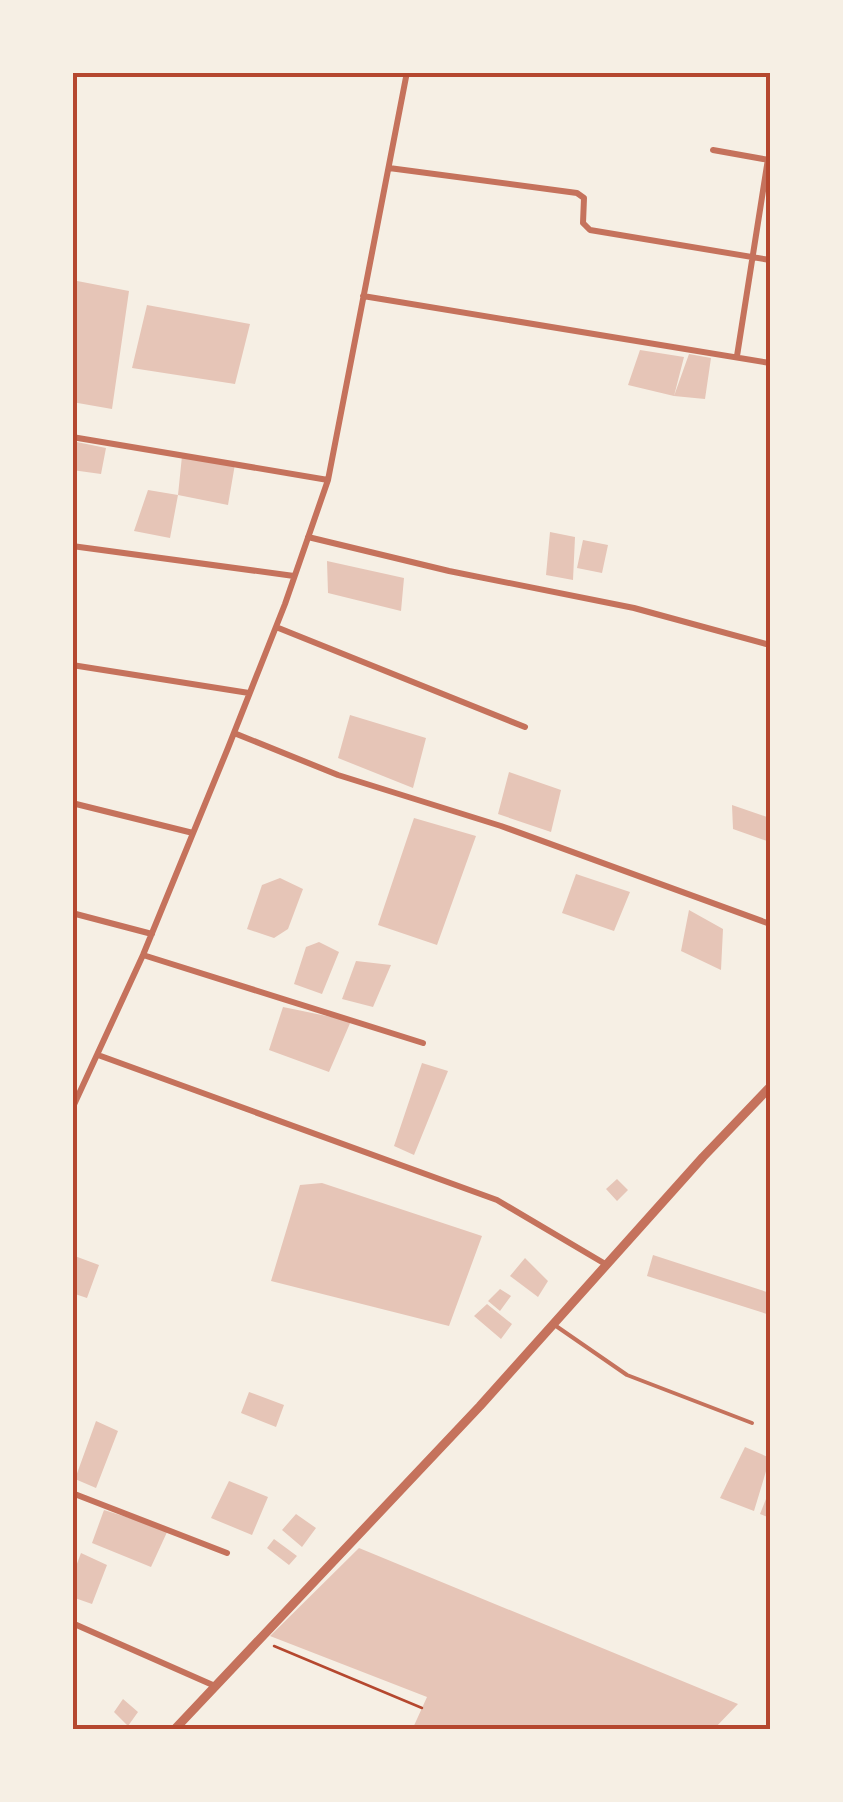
<svg xmlns="http://www.w3.org/2000/svg" width="843" height="1802" viewBox="0 0 843 1802" font-family="Jost,sans-serif">
<style>
.building{fill:#e6c5b7}
.lines{fill:none;stroke-linecap:round;stroke-linejoin:round}
.path{stroke:#b5482f;stroke-width:2.5}
.service{stroke:#c5725c;stroke-width:4}
.minor{stroke:#c5725c;stroke-width:6}
.tertiary{stroke:#c5725c;stroke-width:9}
.neatline{fill:none;stroke:#b5482f;stroke-width:4}
</style>
<rect width="100%" height="100%" fill="#f6efe4"/>
<path class="building" d="M72,280l57,11 -17,118 -40,-7z
M147,305l103,19 -15,60 -103,-16z
M640,350l44,7 -10,39 -46,-11z
M689,354l22,4 -6,41 -31,-3z
M72,441l34,7 -5,26 -29,-4z
M182,456l53,8 -7,41 -50,-10z
M148,490l30,5 -8,43 -36,-7z
M550,532l25,5 -2,43 -27,-5z
M583,540l25,5 -6,28 -25,-5z
M327,561l77,17 -3,33 -73,-18z
M350,715l76,23 -13,50 -75,-30z
M509,772l52,18 -10,42 -53,-18z
M732,805l38,13v24l-37,-13z
M414,818l62,18 -39,109 -59,-20z
M576,874l54,18 -16,39 -52,-18z
M280,878l23,11 -15,40 -14,9 -27,-9 15,-44z
M689,910l34,19 -2,41 -40,-19z
M319,942l20,10 -17,42 -28,-10 12,-37z
M356,961l35,4 -18,42 -31,-8z
M283,1007l68,14 -22,51 -60,-22z
M422,1063l26,8 -34,84 -20,-9z
M617,1179l11,11 -11,11 -11,-12z
M322,1183l160,53 -33,90 -178,-45 29,-96z
M72,1255l27,10 -12,33 -15,-5z
M653,1255l117,38v22l-123,-39z
M525,1258l23,23 -10,16 -28,-21z
M500,1289l11,7 -11,15 -12,-10z
M487,1304l25,20 -11,15 -27,-23z
M249,1392l35,13 -8,22 -35,-14z
M96,1421l22,10 -22,57 -21,-9z
M745,1447l25,11 -16,53 -34,-13z
M229,1481l39,16 -16,38 -41,-17z
M770,1489v29l-10,-4z
M104,1510l64,20 -17,37 -59,-24z
M296,1514l20,14 -14,19 -20,-17z
M274,1539l23,17 -8,9 -22,-17z
M359,1548l379,156 -25,26h-301l15,-33 -157,-61z
M81,1553l26,12 -15,39 -20,-7v-20z
M123,1699l15,13 -10,14 -14,-14z"/>
<g class="lines">
<path class="path" d="M274,1646l148,62"/>
<path class="service" d="M556,1326l71,49 125,48"/>
<path class="minor" d="M713,150l56,10
M389,168l188,25 7,5 -1,25 7,7 180,30
M363,296l407,67
M737,356l31,-197
M72,437l256,43
M308,537l141,34 185,37 136,37
M72,546l222,30
M276,627l249,100
M72,665l177,28
M234,733l104,42 163,51 269,98
M72,803l121,30
M72,913l80,21
M143,955l280,88
M98,1055l399,145 110,65
M72,1109l71,-154 85,-207 57,-144 43,-124 79,-408
M72,1493l155,60
M72,1623l143,63"/>
<path class="tertiary" d="M174,1730l306,-324 223,-249 67,-70"/>
</g>
<rect width="843" height="1802" fill="none" stroke="#f6efe4" stroke-width="150"/>
<rect x="75" y="75" width="693" height="1652" class="neatline"/>
</svg>
